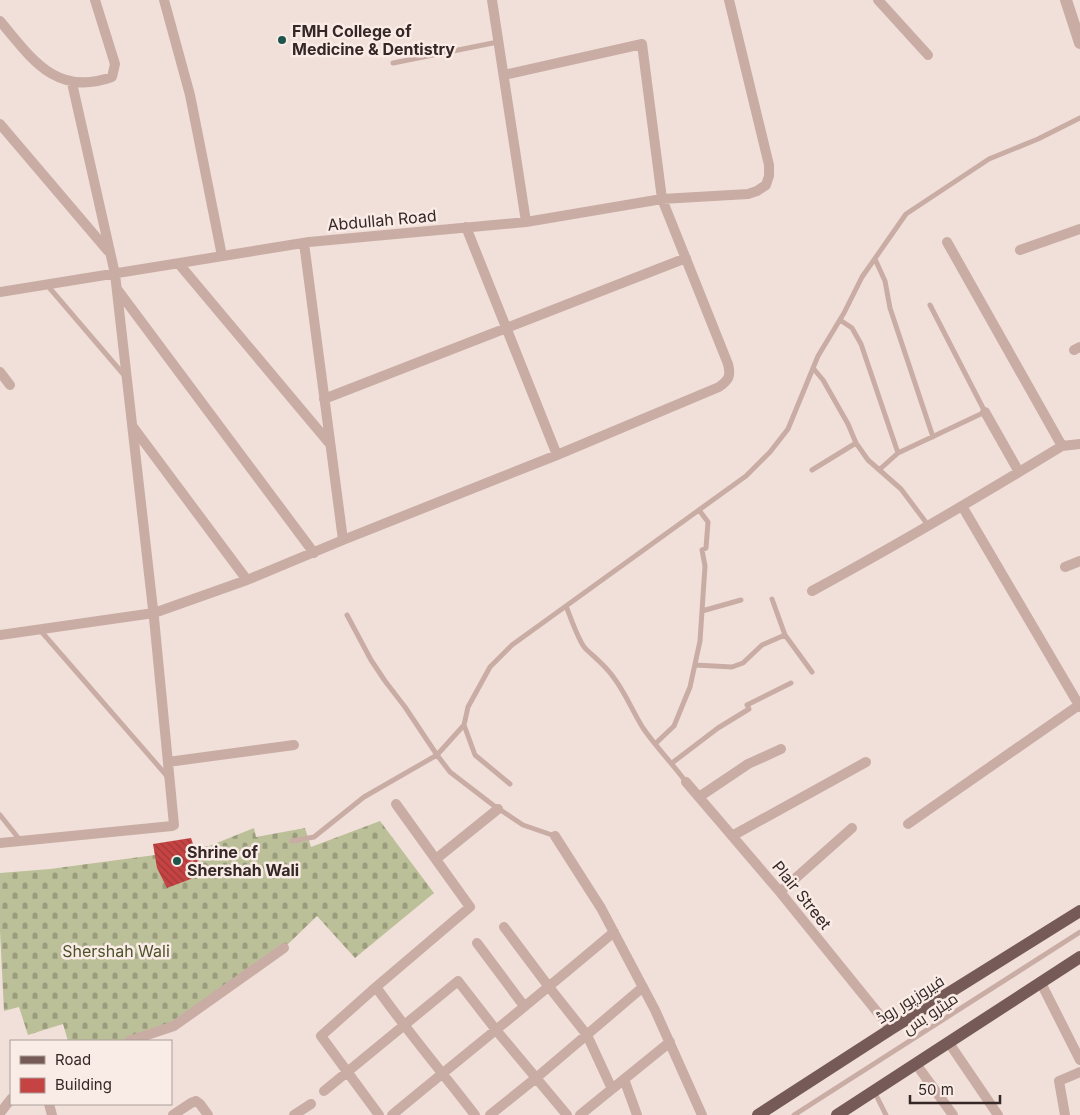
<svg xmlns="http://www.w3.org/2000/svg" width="1080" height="1115" viewBox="0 0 1080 1115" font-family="Inter,Cairo,sans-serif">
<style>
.cemetery{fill:url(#cemetery-stones)}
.building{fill:url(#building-back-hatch)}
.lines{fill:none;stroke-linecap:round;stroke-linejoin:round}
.service{stroke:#c9ada5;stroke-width:5}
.minor{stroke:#c9ada5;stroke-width:10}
.tertiary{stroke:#c9ada5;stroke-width:12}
.primary{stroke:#765a57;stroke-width:12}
.poi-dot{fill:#1c554c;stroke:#f9ebe5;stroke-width:2}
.labels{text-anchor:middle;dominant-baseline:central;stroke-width:5;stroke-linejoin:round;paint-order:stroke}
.poi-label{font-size:16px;font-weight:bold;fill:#342726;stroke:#f9ebe5;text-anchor:start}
.street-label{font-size:16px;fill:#342726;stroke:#f9ebe5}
.park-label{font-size:16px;fill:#4d522a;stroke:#f9ebe5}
</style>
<defs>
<pattern id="cemetery-stones" width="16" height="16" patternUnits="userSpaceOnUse" patternTransform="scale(1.25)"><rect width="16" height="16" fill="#bcc099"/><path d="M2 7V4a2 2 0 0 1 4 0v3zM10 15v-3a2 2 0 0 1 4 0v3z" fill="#9a9c7d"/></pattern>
<pattern id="building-back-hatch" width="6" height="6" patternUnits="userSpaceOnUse" patternTransform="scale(1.25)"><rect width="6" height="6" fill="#c54343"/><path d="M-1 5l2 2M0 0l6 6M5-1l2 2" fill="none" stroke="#a13838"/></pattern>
</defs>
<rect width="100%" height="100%" fill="#f1e0d9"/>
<path class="cemetery" d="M380,821l54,72 -79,65 -38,-42 -33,32 -110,78 -45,15h-61l-5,-17 -35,11 -9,-28 -15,4 -4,-80v-58l50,-4 105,-14 54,-9 45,-18 2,9 49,-9 6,19z"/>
<path class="building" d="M191,838l8,23 -7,3 4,13 -29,11 -10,-20 -4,-24z"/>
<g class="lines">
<path class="service" d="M393,63l105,-21
M875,259l10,22 5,27 43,129
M47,285l77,90
M840,320l12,8 9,16 37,109
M813,368l10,12 25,44 8,19 12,17 33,29 27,36
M812,470l44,-27
M879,470l19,-17 87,-41 -55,-107
M566,606c4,10 13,36 19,42 10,10 21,18 29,30 12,16 19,34 29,50 13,19 29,35 43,54
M702,611l39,-11
M347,615l24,45 14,21 20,26 32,48 13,17 43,33 30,20 32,11
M40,630l127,146
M785,635l27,37
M695,665l37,2 11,-4 19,-18 23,-10 -13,-36
M464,725l11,30 35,29
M655,744l19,-18 16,-39 10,-46 5,-75 -3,-16 4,-2 2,-26 -9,-12
M672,763l46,-35 31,-19 -2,-4 44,-22
M0,815l20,25
M292,841l22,-4 50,-40 73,-42 27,-30 4,-18 22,-40 22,-22 234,-169 24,-24 18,-23 30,-73 26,-43 18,-36 44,-63 83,-55 49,-20 42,-21
M874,1091l12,24
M794,1115l286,-183"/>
<path class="minor" d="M164,0l26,95 32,161
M492,0l34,222
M878,0l50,55
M0,21c32,38 56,76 112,56l3,-13 -20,-64
M0,124l108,127
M466,227l91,228
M947,242l115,204
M304,243l39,297
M1020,250l60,-21
M179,264l151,180
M117,289l197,264
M0,292l309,-50 217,-20 136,-23 86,-5 9,-3 9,-6 3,-9v-11l-40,-165
M1074,350l6,-3
M0,372l10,13
M324,399l362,-141
M985,412l34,60
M133,427l114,153
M962,506l118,201
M1065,567l15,-6
M812,591c85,-46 168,-95 250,-145l18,-2
M0,635l154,-22 93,-33 96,-40 214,-85 162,-68c10,-7 12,-11 9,-23l-66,-165 -20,-155 -138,31
M168,762l126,-17
M686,782l94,110 111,137
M699,797l49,-33 33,-15
M908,824l171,-119
M555,836l46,72 54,102 47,105
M732,836l134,-74
M0,843l172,-17 2,-1 -20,-207 -39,-344 -43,-191
M436,859l62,-50
M780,892l72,-64
M504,927l45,60 38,48 25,54
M477,943l47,63
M1041,983l39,77
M376,987c31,44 66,85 99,128
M129,1041l45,-15 110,-78
M949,1043l49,72
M916,1064l37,51
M624,1079l13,36
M324,1091l134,-110 38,49 71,85
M49,1104l3,11
M0,1113l11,-14
M173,1115l18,-12 5,-2 4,3 8,11
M294,1115l17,-11
M379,1115l-58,-79 55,-49 94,-80 -74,-103
M392,1115c74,-61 149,-121 222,-183
M490,1115l46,-37 107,-91
M580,1115l90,-73
M1065,1115l-6,-34 21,-9"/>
<path class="tertiary" d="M1066,0l14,43"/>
<path class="primary" d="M758,1115l133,-86 189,-118
M837,1115l243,-158"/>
</g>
<g class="poi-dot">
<circle cx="282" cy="40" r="5"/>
<circle cx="177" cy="861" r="5"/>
</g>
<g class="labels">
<g class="poi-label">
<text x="292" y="31">FMH College of<tspan x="292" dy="18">Medicine &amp; Dentistry</tspan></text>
<text x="187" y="852">Shrine of<tspan x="187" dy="18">Shershah Wali</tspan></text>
</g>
<g class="street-label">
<text transform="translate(382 220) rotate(-5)">Abdullah Road</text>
<text transform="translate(802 895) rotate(51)">Plair Street</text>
<text transform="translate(910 999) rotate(-32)">فیروزپور روڈ</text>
<text transform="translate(930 1013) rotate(-33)">میٹرو بس</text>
</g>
<g class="park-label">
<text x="116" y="951">Shershah Wali</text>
</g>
</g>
<rect x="10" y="1040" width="162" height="65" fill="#f9ebe5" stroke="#aa9d99"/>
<rect x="20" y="1056" width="25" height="8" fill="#765a57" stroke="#aa9d99"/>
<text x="55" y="1065" font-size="15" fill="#342726">Road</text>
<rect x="20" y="1078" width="25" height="15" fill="#c54343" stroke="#aa9d99"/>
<text x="55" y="1090" font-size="15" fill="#342726">Building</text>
<path d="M910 1095v8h90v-8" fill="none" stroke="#342726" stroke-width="2.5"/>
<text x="918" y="1095" font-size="15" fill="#342726" stroke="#f9ebe5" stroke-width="4" paint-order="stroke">50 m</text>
</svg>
